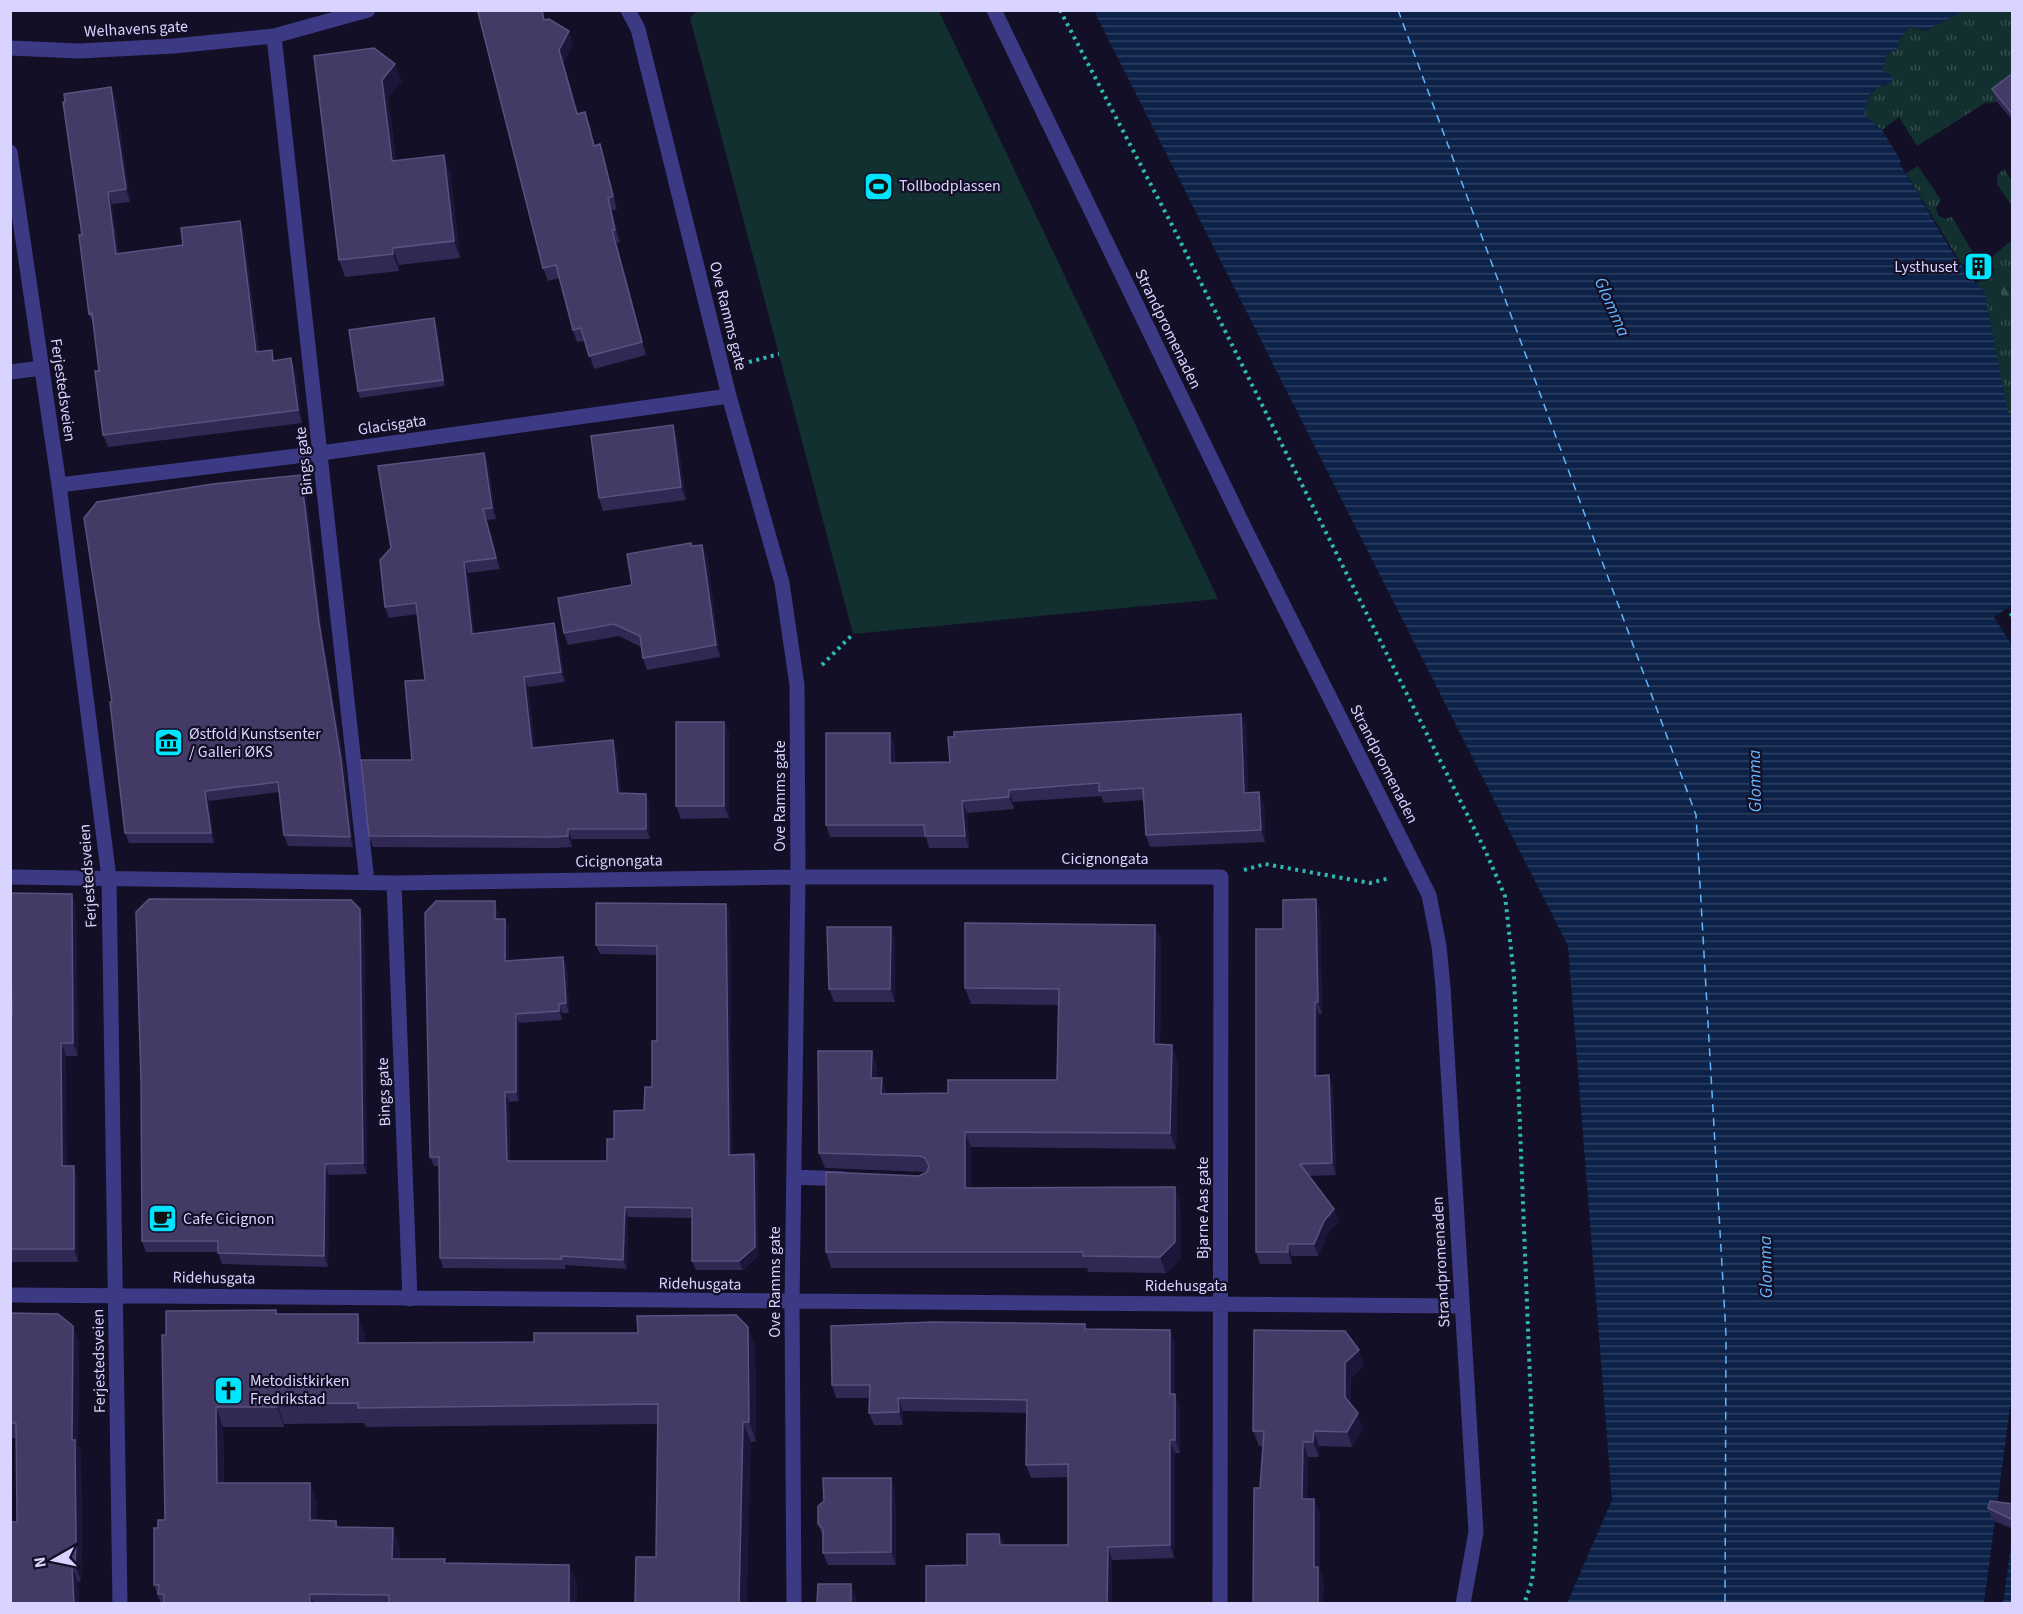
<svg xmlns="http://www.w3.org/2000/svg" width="2023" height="1614" viewBox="0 0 2023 1614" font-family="'Source Sans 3',sans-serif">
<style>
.grass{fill:url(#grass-tufts)}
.forest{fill:url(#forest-firs)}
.pitch{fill:#12302f}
.water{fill:url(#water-rules)}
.pier{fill:#130f26}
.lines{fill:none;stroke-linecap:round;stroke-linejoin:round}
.ferry{stroke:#62b6ff;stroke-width:1.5;stroke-dasharray:8 6;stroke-linecap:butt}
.path{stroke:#2fb8b0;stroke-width:4;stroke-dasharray:3 4.5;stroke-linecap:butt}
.minor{stroke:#3d3a85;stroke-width:15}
.wall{fill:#312854}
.shaded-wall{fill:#1d163a}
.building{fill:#433a66;stroke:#5a527e;stroke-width:1.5}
.labels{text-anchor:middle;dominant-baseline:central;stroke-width:4.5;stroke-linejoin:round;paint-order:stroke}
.street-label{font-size:16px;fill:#d9d4ff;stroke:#130f26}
.poi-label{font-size:16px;fill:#d9d4ff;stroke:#130f26;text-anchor:start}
.water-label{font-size:18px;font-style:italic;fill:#62b6ff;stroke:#130f26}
</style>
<defs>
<pattern id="grass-tufts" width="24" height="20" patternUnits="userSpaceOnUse" patternTransform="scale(1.5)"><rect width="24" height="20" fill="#12302f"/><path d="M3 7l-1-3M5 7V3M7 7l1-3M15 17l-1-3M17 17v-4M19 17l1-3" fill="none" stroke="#344d4e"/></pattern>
<pattern id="forest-firs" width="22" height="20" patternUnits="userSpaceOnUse" patternTransform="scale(1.5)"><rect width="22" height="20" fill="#12302f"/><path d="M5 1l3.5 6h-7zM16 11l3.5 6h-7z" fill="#344d4e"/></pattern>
<pattern id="water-rules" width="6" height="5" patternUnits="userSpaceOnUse" patternTransform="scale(1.5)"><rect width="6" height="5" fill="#0c2248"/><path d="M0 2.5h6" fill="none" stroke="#2f4163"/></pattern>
</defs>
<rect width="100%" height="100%" fill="#130f26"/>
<path class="grass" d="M1963,11h49v79l-15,12 -12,1 -68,43 -18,-29 -17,13 -18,-15 5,-19 8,-8 10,-4 3,-9 -7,-4 3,-16 11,-6 3,-11 9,-12 16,5z
M1918,166l23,34 -5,8 3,8 6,3 7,-2 23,39 -13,9 -56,-92z
M2004,169l8,12v25l-15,-22 1,-10z
M2012,240v176l-4,-4 -33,-128 20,-14 -7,-10z"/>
<path class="forest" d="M2012,266v40l-14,-17 3,-13z"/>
<path class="pitch" d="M696,11h243l279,588 -365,35 -163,-616z"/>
<path class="water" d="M1094,11h869l-38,20 -16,-5 -9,12 -3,11 -11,6 -3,16 10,7 -2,4 -14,6 -8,7 -5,20 18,15 19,31 -2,2c21,30 59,109 85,127l24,122 4,4v1187h-445l45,-103 -44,-554z"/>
<path class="pier" d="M2012,605v40l-18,-28z
M2012,1393v144l-9,67 -19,-1z"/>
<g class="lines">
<path class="ferry" d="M1398,10l298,805 30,520 -1,269"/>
<path class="path" d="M1060,10l114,219 311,621 20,46 9,80 22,555 -4,50 -8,23
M749,362l30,-8
M2011,613l1,3
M822,665l31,-31
M1244,870l21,-6 105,19 20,-5"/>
<path class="minor" d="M628,10l10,19 91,367 53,187 15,102 1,192 -6,426 2,301
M994,10l252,521 183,364 10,51 4,41 33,545 -13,72
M274,36l93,846
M10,48l69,3 95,-5 100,-10 94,-26
M10,152l49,333 50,393 11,726
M10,372l32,-4
M59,485l262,-32 408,-57
M10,877l384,6 404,-6h423l-1,727
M394,883l16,416
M794,1177l50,2
M10,1295l1451,11"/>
</g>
<path class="wall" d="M545,20l28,23 -9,20 14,51 7,-2 5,13 5,21 9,11 13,52 -5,2 8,31 -3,1 29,112 -52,14 -9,-28 -8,1 -4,-12 -14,-52 -11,3 -5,-13z
M314,56l88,25 -14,16 8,64 54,11 10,86 -61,7v6l-54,6 -6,-17z
M2013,73v48l-16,-19 -5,-13z
M116,100l14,102 -18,2 7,50 64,-9 61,-12 15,119 37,19 6,52 -194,24 -5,-12 -4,-64 -5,-45 -5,-12 -7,-79z
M437,325l8,61 -85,12 -2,-7z
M677,437l9,63 -83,11 -4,-13z
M488,463l8,56 -9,1 13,49 -32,4 6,61 80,-11 4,11 7,48 -37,5 7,61 82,3 4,42 29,11v35h-78v8l-17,1 -182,-1 -4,-11 43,-76 13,-80 -7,-66 -29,4 -4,-11z
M301,475l4,10 17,148 23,137 8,77 -65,-1 -4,-11 -5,-43 -70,9 5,42h-85l-4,-10 -13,-131z
M692,546l15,10 13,101 -73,13 -4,-12 -2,-11 -22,-11 -51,9 -4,-12 68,-48z
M1241,714l5,12 2,67 11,-1 5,12 1,38 -115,5 -4,-12 -2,-35 -40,3 -3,-7 -88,6 1,7 -47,4 2,35h-40l-3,-11h-96l-4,-12 69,-80v18l55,-1z
M724,722l5,12v84l-48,1 -5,-13z
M72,894l4,13 2,149h-12v110l12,13v83h-68v-246h2z
M1316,899l4,12 2,103h-3v62l14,11 3,88 -27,1 30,45 -11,12 -10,23h-26v8h-32l-4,-12z
M495,901l3,10v8h7l4,9v33l58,6 2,46h-7v7l-43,3v78l-10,1 1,59h97l7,-22 30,-29 8,-23 5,-46v-86l-57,-1 -4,-9 130,-41 4,9 2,242 26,8v93l-15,14h-47l-4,-9v-43l-64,-1 -1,52 -62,-4v4l-122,-1 -3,-10 -1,-92h-5l-4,-9z
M364,920l3,254 -38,1 -1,92 -106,-3 -4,-12h-72l-4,-11z
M895,940v62h-61l-5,-13z
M1161,940l-1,105 18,16 -2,88 -205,-2v41l204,-1 5,16 1,55 -15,15 -78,-1 -1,-4h-256l-5,-16 93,-76 7,-4 -101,-4 -6,-15 53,-102 5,16v11l10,16 61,-1 109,-13 1,-75 -87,-1 -6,-16z
M276,1310l2,4 87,20v9l169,-1 104,-9 110,-6 7,20 1,94 -5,1 -95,115 2,-133 -292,3 -2,-4 -80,1v3h-61l1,56h86l7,20v17l19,1 2,6 62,20v12h45l1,4 123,2 8,19 -1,20h-415l-7,-19 4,-57 7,-8 1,-185z
M10,1313l69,29 -1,104 3,9 1,101 -1,25 -3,1 1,22h-69l7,-82 -1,-84h-4l-2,-5z
M1087,1329l88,13 -1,52 6,13v46h-5l-1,105 -207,7 32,-31 5,11h64v-68l-37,1 -5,-13 1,-52 -124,-2v14h-29l-5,-12 1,-15h-34l-4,-13z
M1364,1365l-13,13v26l12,25 -11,18 -33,-1v11h-11l-1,42h7l6,15v58l4,10 -64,-94 3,-42h-4l-6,-15z
M891,1478l4,12 1,75h-68l-5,-12v-16l-5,-13z
M2013,1504v25l-21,-9 -4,-12z"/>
<path class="shaded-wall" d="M569,31l4,12 -9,20 18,64 -5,-13 -18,-64z
M395,64l7,17 -14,16 10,81 -6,-17 -10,-81z
M111,87l5,13 14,102 -4,-13z
M585,112l5,13 8,34 -4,-13z
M600,144l4,13 13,52 -4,-13z
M444,155l6,17 10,86 -6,-17z
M108,192l4,12 9,63 -5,-13z
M608,198l4,13 8,31 -5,-12z
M240,221l4,12 16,132 -4,-13z
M612,230l5,13 29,112 -4,-13z
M393,248l6,17v6l-6,-17z
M434,318l3,7 8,61 -2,-6z
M291,358l5,13 6,52 -4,-13z
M673,425l4,12 9,63 -5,-13z
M484,453l4,10 8,56 -4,-11z
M301,475l4,10 17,148 23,137 8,77 -3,-10 -31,-214z
M483,509l4,11 13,49 -4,-11z
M702,545l5,11 13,101 -4,-12z
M464,562l4,11 8,72 -4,-11z
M554,623l4,11 7,48 -4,-10z
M524,677l4,10 8,72 -4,-11z
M1241,714l5,12 3,79 -5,-12z
M724,722l5,12v84l-5,-12z
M890,733l5,12 -1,30 -4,-12z
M613,740l4,11 5,53 -4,-11z
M1009,790l4,12 1,7 -5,-12z
M205,791l4,10 5,42 -3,-10z
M1259,792l5,12 1,38 -4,-12z
M646,794l4,10v35l-4,-10z
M962,801l5,12 2,35 -4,-12z
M568,829l4,10v8l-4,-11z
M72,894l4,13 2,149 -5,-13z
M1316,899l4,12 2,103 -4,-12z
M495,901l3,10 1,17 -4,-9z
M726,904l4,9 2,251 -3,-9z
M360,909l4,11 3,254 -4,-11z
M505,919l4,9v42l-4,-9z
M1155,925l6,15 -1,120 -6,-16z
M891,927l4,13v62l-5,-13z
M563,957l4,10 2,46 -3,-10z
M1315,1002l4,12v74l-4,-12z
M559,1004l3,9v7l-3,-9z
M516,1014l3,9v78l-3,-9z
M61,1043l5,13 1,123 -5,-13z
M1172,1045l6,16 -2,88 -6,-16z
M872,1051l5,16v26l-6,-15z
M1329,1075l4,12 3,88 -4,-12z
M882,1078l5,15 -6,1z
M505,1092l4,10 1,68 -3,-9z
M965,1132l6,15v57l-6,-16z
M754,1154l4,9v93l-15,14 -4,-9z
M325,1164l4,11 -1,92 -4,-11z
M74,1166l4,13v83l-4,-13z
M1175,1187l5,16 1,55 -15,15 -6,-16z
M625,1207l3,10 -1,52 -4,-9z
M1334,1209l5,12 -11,12 -10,23 -4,-12 10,-23z
M1288,1244l4,12v8l-4,-12z
M358,1314l7,20v29l-7,-20z
M73,1326l6,16 -1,104 3,9 1,101 -1,25 -6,-15 -3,-126z
M748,1327l7,20 1,94 -7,-19z
M1170,1330l5,12 -1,65 -4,-13z
M1359,1350l5,15 -13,13v34l-6,-15v-34z
M1175,1394l5,13v46l-5,-13z
M898,1398l5,13v14l-4,-13z
M277,1404l7,20v3l-7,-20z
M216,1407l7,20 1,75 -7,-19z
M1358,1413l5,16 -11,18 -5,-15z
M743,1422l8,20 -4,162h-8z
M1314,1431l5,15v11l-6,-15z
M1170,1440l5,13 -1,105 -4,-13z
M1303,1442l5,15 -1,57 -5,-15z
M891,1478l4,12 1,75 -5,-13z
M310,1483l7,20v37l-7,-20z
M1314,1499l6,15v58l4,10 -1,22h-5l-4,-37z
M393,1528l7,19 -1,31 -7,-19z
M999,1534l5,13 -4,-2z
M1108,1547l4,13v44h-5z
M569,1565l8,19 -1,20h-7z
M72,1566l6,16 1,22h-5z
M851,1584l5,13v7h-5z
M310,1594l4,10h-4z"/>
<path class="building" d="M484,10h58l2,10 5,-1 20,12 -10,19 18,64 8,-2 9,34 6,-2 13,52 -5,2 7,32h-3l30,112 -53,14 -8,-28 -8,2 -17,-65 -13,3 -65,-256z
M374,48l21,16 -13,16 10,81 52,-6 10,86 -61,7v6l-54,6 -25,-204z
M2013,73v42l-21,-26z
M111,87l15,102 -18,3 8,62 67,-9 -2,-17 59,-7 16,131 16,-2 1,11 18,-3 7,52 -195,25 -8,-64h4l-7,-58 -3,1 -10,-79h3l-19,-133h2l-1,-8z
M434,318l9,62 -85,11 -9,-61z
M673,425l8,62 -82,11 -8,-62z
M484,453l8,55 -9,1 13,49 -32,4 8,72 82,-11 7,49 -37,5 8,71 81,-8 5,53 28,1v35h-78v7l-17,1 -182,-1 -8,-76h51l-7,-79 20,-1 -9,-77 -31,4 -5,-47 11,-12 -13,-82z
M301,475l18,148 22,137 9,77 -66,-2 -6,-53 -73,9 6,42h-86l-15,-131h2l-28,-184 13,-16 116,-18z
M691,543v3l11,-1 14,100 -73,13 -3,-22 -26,-12 -50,9 -6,-35 74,-13 -5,-31z
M1241,714l3,79 15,-1 2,38 -115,5 -3,-47 -44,3v-8l-90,7v7l-47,4 3,35h-40l-1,-11h-98v-92h64v30l60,-1 -2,-25h6v-5z
M676,722h48v84h-48z
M10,893l62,1 1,149h-12l1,123h12v83h-64v-233h2z
M149,899l202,1 9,9 3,254 -38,1 -1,92 -106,-3v-12h-76l-1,-161 -5,-168z
M1316,899l2,103h-3v74l14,-1 3,88 -32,1 34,45 -10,12 -10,23h-26v8h-32v-323h27v-29z
M436,901h59v18h10v42l58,-4 3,46 -7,1v7l-43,3v78h-11l2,69h100v-22h7v-28l30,-1 1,-23h7v-46h5v-95l-61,-1v-42l130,1 3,251 25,-1 1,93 -16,14h-47v-53l-67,-1 -2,53 -62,-4 1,3 -122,-1 -1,-101h-9l-5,-244z
M965,923l190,2 -1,119 18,1 -2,88 -205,-1v56l210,-1v55l-15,15 -77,-1v-4h-257v-80l93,4 8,-4 2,-6 -4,-8 -5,-2 -101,-3 -1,-102h54l-1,27h11l-1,16 67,-1v-13h109l2,-91 -94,-1z
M827,927h64l-1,62h-61z
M276,1310v4h82v29l176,-1v-9h104l-1,-17 99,-1 12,12 1,95h-6l-4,182h-104l1,-47h20l2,-153 -300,4v-5l-81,1v3h-61l1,76h93v37l26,1v6l57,1 -1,31h53l-1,4 125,2v39h-180v-9l-79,-1v10h-146v-10h-6l1,-9h-5v-57h4v-8h7l-3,-185h4v-24z
M10,1313l48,1 15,12 -1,114h3l1,101 -1,25h-3l2,38h-64v-82h7l-1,-99h-6z
M933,1322l152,2v5l85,1v64h5v46h-5v105l-62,2 -1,57h-181v-38l41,-1v-31h32l1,11h68v-81l-42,1 1,-65 -129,-2 1,14 -30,1 1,-28h-38l-1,-59z
M1254,1330l91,1 14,19 -14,13v34l13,16 -11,19 -33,-1 -1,11h-10l-1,57h12v68h4v37h-65l1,-116h6l4,-57h-11z
M823,1478h68v74l-68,1v-24l-5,-5v-18l6,-5z
M1990,1501l23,3v16l-25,-12z
M818,1584h33v20h-34z"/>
<defs>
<symbol id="stadium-square" viewBox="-11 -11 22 22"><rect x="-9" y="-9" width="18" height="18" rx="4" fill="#00e5ff" stroke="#130f26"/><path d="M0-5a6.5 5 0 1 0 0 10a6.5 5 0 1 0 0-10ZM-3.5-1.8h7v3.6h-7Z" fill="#111"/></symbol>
<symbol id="building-square" viewBox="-11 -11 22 22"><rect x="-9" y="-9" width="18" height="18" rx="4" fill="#00e5ff" stroke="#130f26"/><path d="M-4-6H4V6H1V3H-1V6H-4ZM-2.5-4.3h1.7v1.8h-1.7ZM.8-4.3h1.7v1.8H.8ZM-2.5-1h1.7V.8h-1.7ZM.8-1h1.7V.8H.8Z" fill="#111"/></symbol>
<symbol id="museum-square" viewBox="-11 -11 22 22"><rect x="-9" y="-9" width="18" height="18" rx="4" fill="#00e5ff" stroke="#130f26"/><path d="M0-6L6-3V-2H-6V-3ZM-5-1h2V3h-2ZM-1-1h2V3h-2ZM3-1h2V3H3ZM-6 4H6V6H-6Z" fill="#111"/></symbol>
<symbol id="cafe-square" viewBox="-11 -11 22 22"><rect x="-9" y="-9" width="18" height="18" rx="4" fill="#00e5ff" stroke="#130f26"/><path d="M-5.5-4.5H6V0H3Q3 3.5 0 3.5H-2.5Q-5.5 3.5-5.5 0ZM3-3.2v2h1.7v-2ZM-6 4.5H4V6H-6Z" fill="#111"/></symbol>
<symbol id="church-square" viewBox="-11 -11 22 22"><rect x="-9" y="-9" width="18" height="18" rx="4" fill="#00e5ff" stroke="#130f26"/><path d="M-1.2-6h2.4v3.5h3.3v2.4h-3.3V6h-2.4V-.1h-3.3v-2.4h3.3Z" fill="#111"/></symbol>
</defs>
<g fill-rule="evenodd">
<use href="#stadium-square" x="862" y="170" width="33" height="33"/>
<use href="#building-square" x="1962" y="250" width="33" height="33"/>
<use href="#museum-square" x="152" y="726" width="33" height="33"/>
<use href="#cafe-square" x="146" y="1202" width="33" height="33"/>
<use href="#church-square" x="212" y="1374" width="33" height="33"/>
</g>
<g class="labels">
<g class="street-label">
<text transform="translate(136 29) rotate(-3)">Welhavens gate</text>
<text transform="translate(728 316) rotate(76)">Ove Ramms gate</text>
<text transform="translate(1168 329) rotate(64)">Strandpromenaden</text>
<text transform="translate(63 390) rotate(82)">Ferjestedsveien</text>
<text transform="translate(392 425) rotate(-8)">Glacisgata</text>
<text transform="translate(304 461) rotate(-96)">Bings gate</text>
<text transform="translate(1384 764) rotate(63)">Strandpromenaden</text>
<text transform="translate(780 796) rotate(-90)">Ove Ramms gate</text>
<text x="1105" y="859">Cicignongata</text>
<text transform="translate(619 861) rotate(-1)">Cicignongata</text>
<text transform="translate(88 876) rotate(-94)">Ferjestedsveien</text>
<text transform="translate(384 1092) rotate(-92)">Bings gate</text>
<text transform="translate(1203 1208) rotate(-90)">Bjarne Aas gate</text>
<text transform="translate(1441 1262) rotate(-93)">Strandpromenaden</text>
<text transform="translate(214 1278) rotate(1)">Ridehusgata</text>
<text transform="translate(775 1282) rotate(-90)">Ove Ramms gate</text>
<text transform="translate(700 1284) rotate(1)">Ridehusgata</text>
<text x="1186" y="1286">Ridehusgata</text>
<text transform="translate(99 1361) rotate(-91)">Ferjestedsveien</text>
</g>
<g class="poi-label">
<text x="899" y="186">Tollbodplassen</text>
<text x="1958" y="267" text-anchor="end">Lysthuset</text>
<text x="189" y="734">Østfold Kunstsenter<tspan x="189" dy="18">/ Galleri ØKS</tspan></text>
<text x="183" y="1219">Cafe Cicignon</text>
<text x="250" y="1381">Metodistkirken<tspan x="250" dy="18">Fredrikstad</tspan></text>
</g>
<g class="water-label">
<text transform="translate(1612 307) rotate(66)">Glomma</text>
<text transform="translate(1755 781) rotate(-91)">Glomma</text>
<text transform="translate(1766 1267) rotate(-91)">Glomma</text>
</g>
</g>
<rect width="2023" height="1614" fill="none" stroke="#d9d4ff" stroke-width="24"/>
<g transform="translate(54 1560) rotate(261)" stroke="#130f26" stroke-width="4.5" paint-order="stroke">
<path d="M0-4.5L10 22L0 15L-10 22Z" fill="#d9d4ff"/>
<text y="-9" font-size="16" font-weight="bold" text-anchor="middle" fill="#d9d4ff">N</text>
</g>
</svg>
